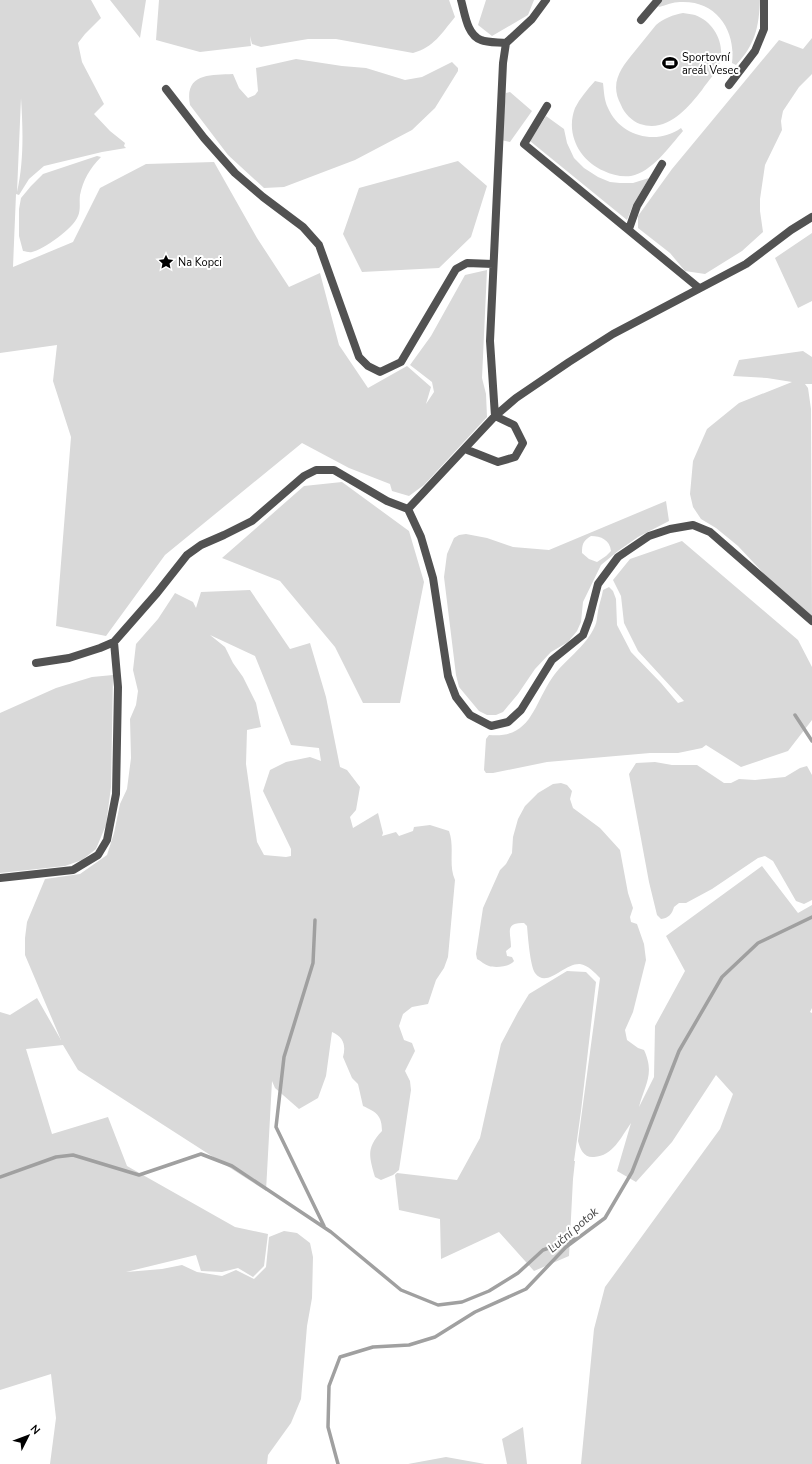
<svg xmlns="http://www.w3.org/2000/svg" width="812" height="1464" viewBox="0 0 812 1464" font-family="'Nunito Sans',sans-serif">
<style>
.green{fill:#d9d9d9;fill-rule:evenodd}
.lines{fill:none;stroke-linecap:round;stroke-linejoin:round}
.stream{stroke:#a0a0a0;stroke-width:3.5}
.minor{stroke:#525252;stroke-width:8}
.labels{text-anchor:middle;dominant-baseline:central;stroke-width:4;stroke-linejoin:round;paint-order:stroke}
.poi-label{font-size:11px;fill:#000;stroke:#fff;text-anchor:start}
.water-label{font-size:12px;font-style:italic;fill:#414141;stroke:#fff}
</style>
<rect width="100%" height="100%" fill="#fff"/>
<path class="green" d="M0,0h91l10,18 -16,16 -7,9 4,19 22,42 -10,10 16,17 15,12 -1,3 2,2 -24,4 -58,14 -15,13 -10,16 -3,-1 -3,73 60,-25 27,-54 46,-24 68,-2 43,76 32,49 31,-14 19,72 29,43 39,-22 24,21 -5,17 8,-12 -2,-10 -22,-17 21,-29 34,-61 22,-5 -5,108 4,16 1,23 -63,68 -15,11 -17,-5 -2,-7 -41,-16 -47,-25 -137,112 -59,81 -50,-10 15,-189 -18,-56 4,-36 -57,8zM21,98c2,31 3,64 -4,94z
M110,0h36l-6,38z
M159,0h290l6,17c-14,17 -21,30 -42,36l-77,-14h-28l-47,8 -9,-3 -2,-8 1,10 -51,6 -44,-12z
M486,0h48l-6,15 -36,21 -14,-11z
M661,0h99c-1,27 -5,45 -24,65l-4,-2c4,-32 -15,-63 -52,-61 -7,0 -14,3 -21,5l-2,-2z
M683,13c4,1 9,1 12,2 19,7 30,28 25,47 -3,10 -12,19 -18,28 -15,19 -35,43 -62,34 -8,-3 -16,-11 -19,-19 -12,-22 0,-37 14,-54 7,-9 14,-17 21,-26 8,-7 17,-10 27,-12z
M812,38v36l-13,13 -16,24 -2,10 1,9 -17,35 -5,34v12l3,21 -21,19 -37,23 -20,-3 -15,-18 -32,-25v-12l34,-47 107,-129 24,9z
M296,59l46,7 24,2 39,12 17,-3 30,-15 6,6v3l-23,37 -23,22 -57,30 -71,27 -20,1 -36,-33 -38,-50c-6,-32 20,-30 43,-31l6,14 9,10 7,-3 3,-4 -2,-23z
M595,81l8,2c1,8 1,17 5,25 12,28 48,38 73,20l2,3c-13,15 -31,41 -52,45 -10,1 -19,-1 -27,-5 -24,-10 -39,-37 -29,-63 5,-10 12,-18 20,-27z
M510,92l22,19 -22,31 -9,-2 5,-47z
M546,116l18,13 3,14 7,15 10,10 14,9 12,5 10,1h13l16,-5 -16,27 -6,15 -97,-79z
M97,156l4,1c-11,11 -18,23 -21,38 -1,7 1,14 -2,21 -5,13 -34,33 -46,36 -3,1 -6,-1 -9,-1l-4,-15v-27l2,-11 10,-12 12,-12z
M458,161l29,25 -16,51 -32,31 -77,4 -19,-38 16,-46z
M812,233v68l-14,7 -23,-50z
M803,351l9,6v27h-7l3,4 3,21 1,209 -32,-27 -42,-45 -22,-18 -15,-9 -8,-12 -3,-13 3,-33 14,-32 32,-26 53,-21 -25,-4 -34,-2 6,-16z
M342,482l67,49 15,51 -24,121h-37l-28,-56 -55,-66 -58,-23 82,-72z
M666,501l3,20 -31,16 -20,14 -17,14 -18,37 -2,20 -4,9 -9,11 -17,10 -16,17 -17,25 -15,18 -7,3h-9l-8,-4 -20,-24 -3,-12 -12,-98 3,-23 7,-16 5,-3 7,-1 21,4 26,9 36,3zM591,536c10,0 19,4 20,15l-5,5 -9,6 -8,-3 -7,-6c0,-9 1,-12 9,-17z
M682,541l116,99 14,27v53l-24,31 -47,16 -35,-22 -4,3 -24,5h-28l-103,9 -54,11h-7l-2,-3 2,-31 3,-4c42,4 44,-29 63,-57 12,-18 34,-31 43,-52 2,-4 2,-10 3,-15 1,-7 4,-14 5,-21l6,-3 4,4 3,8 1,26 14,27 30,31 17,20 6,-2 -46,-50 -14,-28 -3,-27 -8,-16 17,-21z
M250,590l40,59 20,-6 16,54 14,70 7,3 13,17 -4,23 -6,7 3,11 25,-15 5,20 -1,3 14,-4 3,4 14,-5 1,-4 16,-2 19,6c6,16 -1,34 6,49l-7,77 -4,11 -8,12 -8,24 -16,3 -9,7 -4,12 5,14 8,3 3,8 -10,20 5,10 1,9 -12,80 -6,5 -12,5 -6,-3c-6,-21 -9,-29 7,-46 0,-16 -6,-19 -19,-25l-5,-22 -6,-6 -9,-21c3,-11 1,-20 -11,-25l-6,44 -8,22 -19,11 -24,-21 -3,-7 -6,110 -188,-121 -15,-25 -37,4 26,85 56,-17 19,49 108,61 33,7 -4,32 -11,11 -15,-9 -16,4 -21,-1 -5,-16 -70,17 36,-3 20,-4 15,7 25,4 14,-6 18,9 12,-12 3,-30 15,-6 13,2 13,10 3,14 -1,41 -5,28 -6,73 -10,24 -23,32 -1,9h-217l6,-46 -5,-44 -51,16v-378l10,3 27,-17 24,42 -36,-85v-17l2,-16 18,-43 35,-5 27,-19 7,-22 6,-29 7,-15 4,-31 -1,-39 6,-14 2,-14 -5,-21 3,-26 22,-25 17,-26 18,9 3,6 5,-16zM210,635l45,21 36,89 28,3 2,13 -11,-4 -24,5 -16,8 -7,21 28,58v7l-5,1 -22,-2 -7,-13 -11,-78 1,-34 14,-3 -5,-24 -13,-26 -10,-14 -8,-16z
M113,675l-2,112 -5,38 -10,24 -14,11 -17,6 -65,7v-160l56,-25 36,-11z
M655,762l17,3h25l27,18h7l8,-4 16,1 30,-3 15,-9 7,-2 5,9v125l-8,4 -8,-3 -23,-40 -8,-5 -7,2 -46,31 -26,14h-7l-5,4c-2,7 -5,11 -13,12l-4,-4 -8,-33 -20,-108 7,-11z
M561,783l6,2 5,6 -2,8 3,9 27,20 20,22 8,43 5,15 -3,9 1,5 6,2 7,20 2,16 -13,52 -8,18 2,10 11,8 6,2c11,24 1,34 -5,57l15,-30 1,-51 30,-55 -19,-35 96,-70 36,47 14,-8v103l-2,4 2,1v451h-231l13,-135 11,-42 115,-158 13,-35 -17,-19 -44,67 -36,40 -19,-11 14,-48c-10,14 -18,33 -37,34 -10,1 -14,-8 -16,-16l22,-163c-5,-5 -12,-13 -20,-14 -16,-1 -33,25 -45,9 -5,-8 -7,-36 -8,-47l-3,-3c-20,-1 -13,10 -13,24l-5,4 1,5 5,1 2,4c-4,6 -19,7 -25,5 -4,-1 -8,-5 -12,-7l-1,-5 7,-46 17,-38 6,-6 6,-11 1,-16 5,-18 7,-13 13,-13 15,-9z
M567,971l19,1 10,10 -15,129 -7,50h1l-2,18 -4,77 -35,15 -35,-39 -58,27 -1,-40 -41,-9 -4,-35 2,-2 60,7 23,-42 21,-94 17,-32 11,-18z
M523,1427l4,37h-20l-5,-25z
M446,1457l39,7h-77z"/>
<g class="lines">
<path class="stream" d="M795,715l17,26
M315,920l-2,43 -29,94 -8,70 48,99
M0,1177l56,-20 17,-2 66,20 62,-21 31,12 99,66 70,58 37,15 24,-3 27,-11 29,-18 25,-23 32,-11
M338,1464l-10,-37 1,-41 11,-29 33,-10 36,-2 26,-8 40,-25 51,-23 40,-42 39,-29 27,-46 47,-121 43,-74 36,-34 54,-26"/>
<path class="minor" d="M461,0c4,14 6,35 20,40 7,3 18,2 25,3
M641,20l17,-20
M729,85l26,-34 9,-22v-29
M166,89l38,49 31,35 28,24 40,30 16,18 40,112 9,9 12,6 21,-10 55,-93 11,-6 26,1
M547,106l-23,38 175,144
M629,229l8,-23 25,-42
M495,416l-5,-75 13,-278 3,-20 26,-24 14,-19
M465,449l33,13 17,-5 8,-14 -9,-18 -19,-9
M408,509l87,-93 21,-18 53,-36 44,-28 133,-70 45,-34 21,-13
M36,663l33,-5 31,-10 14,-6 43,-49 30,-38 14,-10 23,-10 28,-14 52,-45 12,-6h18l53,31 21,8 13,28 12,41 15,98 8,21 14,18 21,11 17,-4 13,-12 31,-50 31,-25 6,-16 9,-35 20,-27 31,-21 21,-7 23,-4 17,7 102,89
M0,878l73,-8 25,-15 9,-15 9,-46 2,-107 -4,-45"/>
</g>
<defs>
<symbol id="stadium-bare" viewBox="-9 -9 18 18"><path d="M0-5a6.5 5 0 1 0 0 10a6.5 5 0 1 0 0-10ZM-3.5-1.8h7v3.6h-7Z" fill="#000" stroke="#fff" stroke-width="2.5" paint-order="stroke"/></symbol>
<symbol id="sight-bare" viewBox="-9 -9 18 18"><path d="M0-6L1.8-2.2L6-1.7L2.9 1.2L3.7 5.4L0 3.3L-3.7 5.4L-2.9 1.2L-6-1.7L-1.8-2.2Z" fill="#000" stroke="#fff" stroke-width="2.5" paint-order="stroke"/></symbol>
</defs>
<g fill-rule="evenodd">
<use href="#stadium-bare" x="659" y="52" width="22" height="22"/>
<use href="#sight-bare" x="155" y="251" width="22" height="22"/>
</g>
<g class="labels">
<g class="poi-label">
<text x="682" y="57">Sportovní<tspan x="682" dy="13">areál Vesec</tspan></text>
<text x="178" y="262">Na Kopci</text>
</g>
<g class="water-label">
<text transform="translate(573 1230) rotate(-41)">Luční potok</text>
</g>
</g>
<g transform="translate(28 1436) rotate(48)" stroke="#ffffff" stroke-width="3" paint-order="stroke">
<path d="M0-3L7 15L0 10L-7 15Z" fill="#000000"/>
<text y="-6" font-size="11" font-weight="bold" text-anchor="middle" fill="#000000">N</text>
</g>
</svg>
